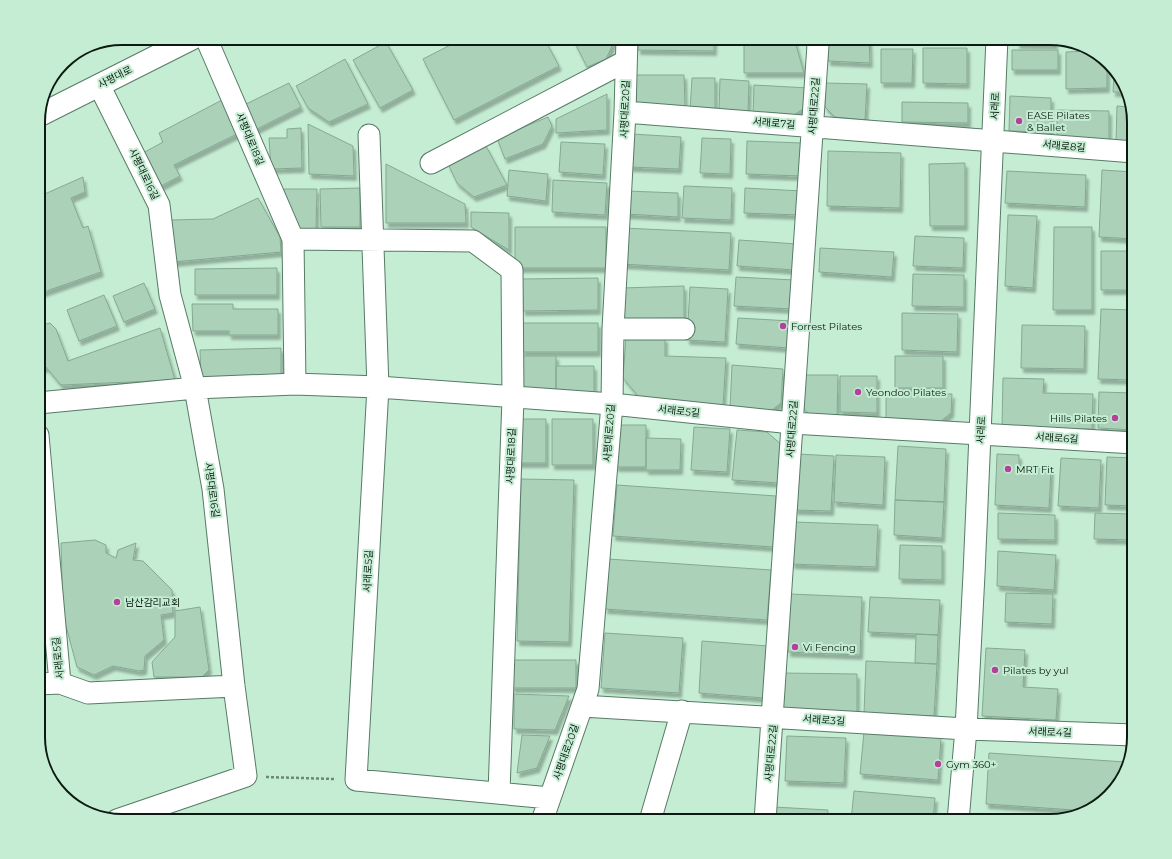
<svg xmlns="http://www.w3.org/2000/svg" width="1172" height="859" viewBox="0 0 1172 859" font-family="Montserrat,'Noto Sans KR',sans-serif">
<style>
.building{fill:#abd2b9;stroke:#84a991;filter:url(#shadow)}
.lines{fill:none;stroke-linecap:round;stroke-linejoin:round}
.minor-casing{stroke:#577b65;stroke-width:23}
.major-casing{stroke:#577b65;stroke-width:24}
.path{stroke:#6c8876;stroke-width:2.5;stroke-dasharray:3 2;stroke-linecap:butt}
.minor{stroke:#fff;stroke-width:21}
.major{stroke:#fff;stroke-width:22}
.poi-dot{fill:#b3419c;stroke:#c5edd3;stroke-width:1.5}
.labels{text-anchor:middle;dominant-baseline:central;stroke-width:4;stroke-linejoin:round;paint-order:stroke}
.street-label{font-size:10px;fill:#0c1a12;stroke:#c5edd3}
.poi-label{font-size:10px;fill:#0c1a12;stroke:#c5edd3;text-anchor:start}
.rim{fill:none;stroke:#0c1a12;stroke-width:2}
</style>
<defs>
<filter id="shadow"><feDropShadow dx="2.5" dy="4.5" stdDeviation="1" flood-color="#0004"/></filter>
</defs>
<rect width="100%" height="100%" fill="#c5edd3"/>
<path class="building" d="M464,38h80l15,28 -105,54 -31,-61z
M579,38h34l-1,8 -6,13 -19,8 -13,-26z
M638,38h76v13l-76,-1z
M744,38h50l10,35h-60z
M828,38h41l1,25 -42,-2z
M1018,38h32l5,2v5l-38,-1z
M386,42l27,48 -33,18 -27,-48z
M923,48h44v36l-44,-1z
M881,49h32l-1,34h-31z
M1012,50h46v20h-46z
M1089,51l12,4 6,8v25l-41,1v-37z
M345,59l23,45 -39,18 -21,-14 -12,-22z
M1114,71l11,14 2,7h-14z
M629,75h55l1,31h-47l-8,-10z
M692,78h23v32h-25z
M720,79l29,2 -1,32 -29,-2z
M289,83l12,24 -46,23 -13,-24z
M825,83l42,1 -2,36 -30,-3 -10,-10z
M754,85l55,3 -1,18 -16,10 -39,-1z
M607,94v36l-51,3v-14z
M1010,96l41,2v34l-42,-1z
M222,100l17,33 -65,32 6,11 -19,10 -18,-33 20,-11 -4,-9z
M902,102l66,1v20l-66,-1z
M1117,106l13,1 4,15v20l-18,-1z
M1057,110l52,1v29l-52,-1z
M548,117l4,9 -9,18 -38,15 -8,-21z
M308,124l45,22 1,30 -45,-2z
M301,128l1,40 -31,1 -2,-31h18v-9z
M632,134l49,3 -2,32 -49,-2z
M702,138l29,1 -1,35 -30,-1z
M747,141l55,2 -1,33 -55,-2z
M561,142l44,2 -2,31 -44,-3z
M486,146l21,39 -33,12 -17,-14 -9,-19z
M828,151l73,2 -1,55 -73,-2z
M965,163v63h-35l-1,-62z
M386,164l79,40 1,19h-80z
M509,170l39,4 -2,27 -39,-5z
M1102,170l32,2v67l-35,-2z
M1007,171l79,4 -1,32 -80,-4z
M83,177l2,15 -14,6 12,30 5,-2 13,46 -63,22v-97z
M553,180l54,3 -2,32 -53,-3z
M684,186l48,2 -1,32 -49,-2z
M360,188v39h-39l-1,-38z
M745,188l57,3 -1,24 -57,-2z
M284,189h33l-1,40h-24l-8,-20z
M627,191l51,2v24l-52,-3z
M258,198l22,39 1,15 -108,10 -3,-42 43,-1z
M471,212l38,1v37l-38,-23z
M1008,215l29,1 -4,72 -28,-2z
M515,227h91v41h-91z
M1054,227h38v83h-39z
M623,228l108,5 -2,37 -108,-6z
M915,236l49,2 -1,30 -50,-2z
M739,240l58,4 -2,26 -58,-4z
M820,248l74,4 -2,25 -73,-5z
M1101,251h33v39h-33z
M277,268v27h-82v-26z
M913,274l51,1v32l-52,-1z
M736,277l58,3 -2,29 -58,-3z
M598,278v32l-75,1 -1,-32z
M144,283l11,26 -31,13 -11,-26z
M684,286v32l-61,1 -1,-31z
M690,287l38,2 -3,53 -38,-2z
M104,295l13,31 -38,15 -12,-31z
M192,304h41v5h45v26h-49v-4h-36z
M1101,309l33,1v70l-36,-1z
M902,313l56,1 -1,38 -55,-2z
M738,318l53,3 -2,27 -53,-4z
M50,323l6,6 12,32 92,-33 15,52 -114,5 -15,-18 -8,3v-44z
M522,323h76v29h-76z
M1022,325l63,1 -1,43 -63,-1z
M626,337l39,1v18l61,2 -3,47 -83,-7 -17,-20z
M281,348v28l-80,1 -1,-27z
M523,356h33v36h-33z
M895,356h48v32h-48z
M732,365l51,4 -2,34 -9,7 -42,-2z
M556,366h38v31h-38z
M804,375h34l-1,41 -27,-1 -6,-6z
M840,376h37v37l-37,-1z
M1003,378l41,1 -1,14 50,1 -1,35 -90,-2z
M1099,392l35,1v37l-36,-2z
M886,394h66l-1,19 -10,8 -55,-3z
M517,419h29v44h-29z
M552,419h41v46h-41z
M616,425h30v42h-30z
M694,427l36,2 -3,43 -36,-2z
M737,430l30,2 16,14 -3,37 -48,-3z
M646,438l35,1 -1,31h-34z
M898,446l48,3 -2,53 -49,-2z
M798,454l36,2 -3,55 -36,-1z
M997,454l22,1v12l32,2 -2,39 -54,-3z
M836,455l49,2 -2,48 -49,-3z
M1107,457l27,1v48l-29,-1z
M1061,458l40,2 -2,48 -41,-2z
M521,479l53,1 -5,162 -52,-1z
M617,485l159,11 -3,51 -160,-11z
M895,500l49,2 -2,36 -48,-3z
M998,513l57,2v25l-57,-1z
M1095,513l39,1v26l-40,-1z
M794,522l84,3 -2,42 -84,-3z
M95,540l11,5v8l10,5 2,-8 18,-7 -3,17 10,1 29,29 1,23 -12,2 3,25 -19,16 -1,14 -5,1 -26,-5 -19,9 -17,-8 -14,-52 -2,-72z
M900,545l42,1v34l-43,-1z
M998,551l58,4 -2,35 -57,-4z
M608,559l163,11 -4,50 -162,-11z
M1006,593l47,1 -1,30 -47,-2z
M790,594l72,3 -2,58 -72,-3z
M870,597l70,3 -2,35 -70,-3z
M200,607l9,63 -7,7h-48l-2,-15 23,-25v-26z
M605,633l78,5 -4,55 -78,-5z
M916,634l22,1 -1,29 -22,-1z
M702,641l66,5 -4,52 -65,-5z
M986,648l39,2 -2,37 35,2 -2,31 -74,-4z
M512,660h64v28h-64z
M866,661l71,3 -3,52 -70,-3z
M782,673l75,1v41l-75,-6z
M514,694l55,2 -14,34 -41,-1z
M864,732l77,6 -3,42 -78,-6z
M522,735l28,1 -13,32 -20,5z
M787,736l59,2 -2,45 -59,-2z
M989,753l137,9 -9,26 -28,23 -103,-7z
M854,791l81,7 -2,23h-82z
M774,807l54,3 -1,11h-54z"/>
<g class="lines">
<defs>
<path id="minor" d="M206,38l87,201 2,145
M99,85l60,120 11,90 25,93 18,101 21,197 12,90 -129,44
M625,112l509,40
M369,135l9,252 -22,393 194,18
M431,163l195,-102
M293,239l180,2 39,29 1,128 -14,395
M613,329h71
M38,403l157,-15 100,-4 83,3 234,17 180,19 342,20
M38,435l22,248 28,10 146,-7
M38,684l22,-1
M582,706l384,23 168,6
M542,821l46,-132 24,-285 1,-75 12,-217 2,-74
M650,821l32,-110
M765,821l53,-776 -3,-7
M958,821l8,-92 8,-155 23,-536"/>
<path id="major" d="M38,116l155,-78"/>
</defs>
<use href="#minor" class="minor-casing"/>
<use href="#major" class="major-casing"/>
<path class="path" d="M266,777l69,2"/>
<use href="#minor" class="minor"/>
<use href="#major" class="major"/>
</g>
<g class="poi-dot">
<circle cx="1019" cy="121" r="4"/>
<circle cx="783" cy="326" r="4"/>
<circle cx="858" cy="392" r="4"/>
<circle cx="1115" cy="418" r="4"/>
<circle cx="1008" cy="469" r="4"/>
<circle cx="117" cy="602" r="4"/>
<circle cx="795" cy="647" r="4"/>
<circle cx="995" cy="670" r="4"/>
<circle cx="938" cy="764" r="4"/>
</g>
<g class="labels">
<g class="street-label">
<text transform="translate(115 77) rotate(-27)">사평대로</text>
<text transform="translate(814 106) rotate(-86)">사평대로22길</text>
<text transform="translate(995 106) rotate(-88)">서래로</text>
<text transform="translate(625 109) rotate(-88)">사평대로20길</text>
<text transform="translate(774 123) rotate(5)">서래로7길</text>
<text transform="translate(250 139) rotate(67)">사평대로18길</text>
<text transform="translate(1064 146) rotate(5)">서래로8길</text>
<text transform="translate(144 174) rotate(64)">사평대로16길</text>
<text transform="translate(679 411) rotate(6)">서래로5길</text>
<text transform="translate(792 429) rotate(-86)">사평대로22길</text>
<text transform="translate(981 430) rotate(-87)">서래로</text>
<text transform="translate(609 433) rotate(-86)">사평대로20길</text>
<text transform="translate(1057 438) rotate(4)">서래로6길</text>
<text transform="translate(511 456) rotate(-88)">사평대로18길</text>
<text transform="translate(212 490) rotate(82)">사평대로16길</text>
<text transform="translate(368 571) rotate(-87)">서래로5길</text>
<text transform="translate(58 658) rotate(-96)">서래로5길</text>
<text transform="translate(824 720) rotate(4)">서래로3길</text>
<text transform="translate(1050 732) rotate(2)">서래로4길</text>
<text transform="translate(566 752) rotate(-71)">사평대로20길</text>
<text transform="translate(771 753) rotate(-85)">사평대로22길</text>
</g>
<g class="poi-label">
<text x="1027" y="115">EASE Pilates<tspan x="1027" dy="12">&amp; Ballet</tspan></text>
<text x="791" y="326">Forrest Pilates</text>
<text x="866" y="392">Yeondoo Pilates</text>
<text x="1107" y="418" text-anchor="end">Hills Pilates</text>
<text x="1016" y="469">MRT Fit</text>
<text x="125" y="602">남산감리교회</text>
<text x="803" y="647">Vi Fencing</text>
<text x="1003" y="670">Pilates by yul</text>
<text x="946" y="764">Gym 360+</text>
</g>
</g>
<path d="M0 0H1172V859H0ZM122 45H1050A77 77 0 0 1 1127 122V737A77 77 0 0 1 1050 814H122A77 77 0 0 1 45 737V122A77 77 0 0 1 122 45Z" fill="#c5edd3" fill-rule="evenodd"/>
<path class="rim" d="M122 45H1050A77 77 0 0 1 1127 122V737A77 77 0 0 1 1050 814H122A77 77 0 0 1 45 737V122A77 77 0 0 1 122 45Z"/>
</svg>
